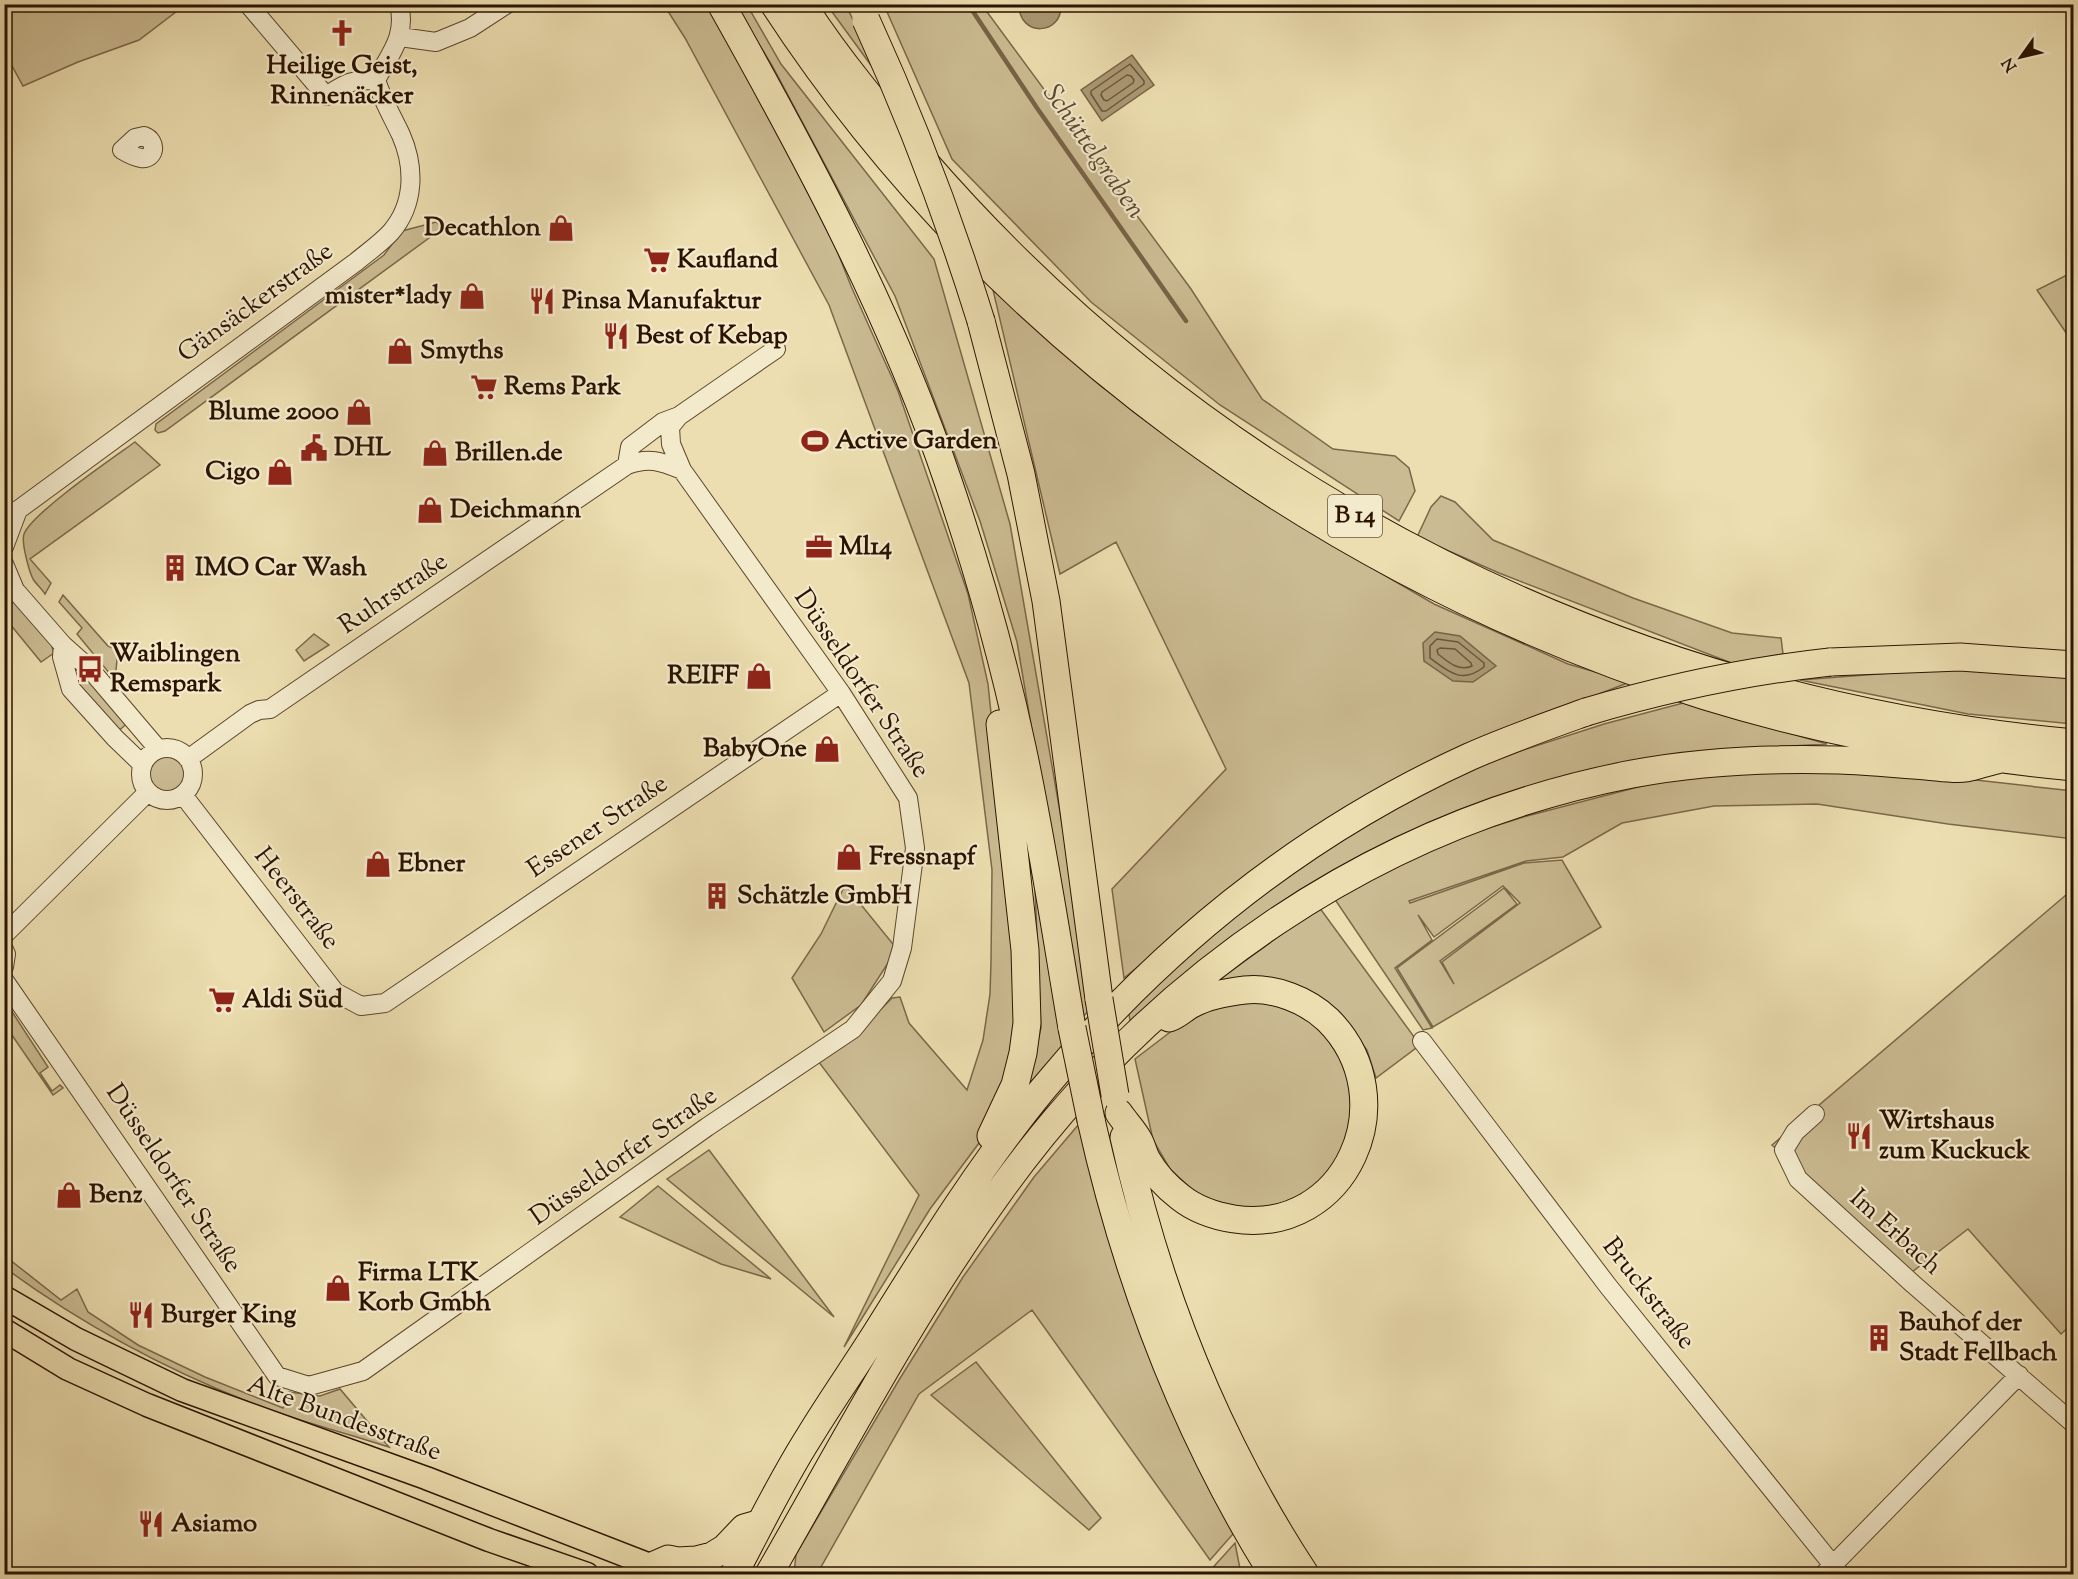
<svg xmlns="http://www.w3.org/2000/svg" width="2078" height="1579" viewBox="0 0 2078 1579" font-family="'Sorts Mill Goudy',serif">
<style>
.green{fill:#cbbb92;stroke:#7b6749;stroke-width:1.5}
.water{fill:#aa9974;stroke:#776346;stroke-width:1.5}
.lines{fill:none;stroke-linecap:round;stroke-linejoin:round}
.shore{stroke:#6a563a;stroke-width:1.5}
.stream{stroke:#776346;stroke-width:4.5}
.minor-casing{stroke:#5b462c;stroke-width:20}
.major-casing{stroke:#2b1300;stroke-width:25}
.highway-casing{stroke:#2b1300;stroke-width:29}
.minor{stroke:#f3eacc;stroke-width:18}
.major{stroke:#ecdeb0;stroke-width:22}
.highway{stroke:#ecdeb0;stroke-width:27}
.highway-bridge-casing{stroke:#2b1300;stroke-width:29;stroke-linecap:butt}
.highway-bridge{stroke:#ecdeb0;stroke-width:27}
.labels{text-anchor:middle;dominant-baseline:central;stroke-width:4.5;stroke-linejoin:round;paint-order:stroke}
.shield{fill:#f3eacc;stroke:#67543d;stroke-width:1.5}
.shield-label{font-size:24px;font-weight:bold;fill:#2b1300}
.poi-label{font-size:26px;font-weight:bold;fill:#2b1300;stroke:#f3eacc;text-anchor:start}
.street-label{font-size:26px;fill:#2b1300;stroke:#f3eacc}
.water-label{font-size:27px;font-style:italic;fill:#5e492e;stroke:#f3eacc}
</style>
<rect width="100%" height="100%" fill="#ecdeb0"/>
<filter id="stains"><feTurbulence type="fractalNoise" baseFrequency=".00333" numOctaves="4"/><feColorMatrix values="0 0 0 0 .2 0 0 0 0 .09 0 0 0 0 .02 0 0 0 .5 -.17"/></filter>
<radialGradient id="worn" r=".72"><stop offset=".6" stop-color="#630" stop-opacity="0"/><stop offset="1" stop-color="#630" stop-opacity=".3"/></radialGradient>
<path class="green" d="M4,5l1,-1 180,1 -46,35 -61,22 -55,24 -18,-33z
M664,5h46l112,208 29,73 47,105 70,203 20,90 19,184 10,158 -15,71 -23,46 -49,66 -86,138 75,-152 -101,-134 44,-33 30,-30 8,-1 9,26 58,67 16,-50 7,-46 1,-32 1,-92 -23,-187 -140,-378 -144,-267z
M735,5h12l34,59 153,195 76,265 54,311 25,175 -8,9 -64,-377 -37,-121 -85,-225 -122,-229z
M827,5h19l35,74z
M884,5h98l209,284 71,110 71,50 62,7 14,12 6,23 -16,30 -179,-116 -129,-103 -139,-143z
M436,222l6,5 -2,3 -275,201 -7,2 -3,-3 1,-6 228,-169 18,-24z
M2073,272v71l-36,-53z
M993,290l109,97 210,146 122,71 134,60 62,18 -153,59 -227,135 -126,102 -12,-89 114,-120 -110,-227 -56,32z
M135,442l25,23 -130,94 21,24 -6,11c-3,-5 -9,-10 -12,-15 -4,-8 -12,-37 -9,-45 8,-21 89,-76 111,-92z
M1441,496l14,6 38,38 140,58 99,35 49,5 2,16 -49,10 -235,-91 -82,-36 14,-30z
M63,595l45,51 10,4 -3,30 -38,-46 5,-6 -23,-26z
M13,601l5,4 33,39 3,9 -13,9 -36,-44v-7z
M314,634l15,11 -25,16 -8,-11z
M1956,668l117,8v48l-105,-10 -168,-34z
M85,677l10,3 33,43 -11,9 -39,-45 -3,-9z
M1683,703l144,41 -128,7 -240,61 -328,214 -3,-17 92,-84 120,-85 100,-58 83,-32 81,-26z
M149 775a18 18 0 1 1 36 0a18 18 0 1 1-36 0Z
M1754,769l168,5 151,17v48l-125,-15 -131,-20 -103,2 -92,17 -59,34 -37,4 -117,40 1,2 114,-40 38,-3 39,67 -168,100 -36,-59 107,-80 13,16 -77,57 14,23 -12,-22 78,-59 -17,-17 -69,51 -16,-22 14,25 -37,28 37,60 -9,2 -89,-132 101,-53 92,-29 130,-34z
M1034,866l30,185 -38,43 15,-66z
M845,885l52,64 -36,56 -37,27 -32,-54 29,-44z
M2073,889l1,433 -13,12 -93,-105 -56,43 -140,-127z
M1319,907l101,138 -44,33 -9,-28 -28,-37 -134,-23z
M5,1001l43,66 -8,6 12,18 8,-6 3,3 -10,7 -48,-70z
M1280,1001l55,36 24,69 -27,67 -29,23 -34,12 -37,-1 -35,-13 -27,-25 -17,-29 -18,-81 51,-39 29,-17z
M1079,1124l89,277 65,133 -23,26 -178,-250 -113,84 -102,180h-23l2,-20 103,-174 64,-103 71,-100z
M709,1150l125,167 -167,-138z
M658,1186l113,93 -50,-15 -101,-47z
M5,1256l56,44 16,-11 11,23 50,33 67,32 78,31 6,-16 31,4 20,-7 49,58c-46,-15 -95,-27 -140,-45 -86,-34 -169,-79 -244,-134z
M976,1362l125,156 -12,12 -158,-135z
M1235,1543l6,31h-34z"/>
<path class="water" d="M1019,5h42c1,31 -42,32 -42,0z
M1132,55l22,30 -52,36 -21,-31z
M1435,632l25,4 36,30 -23,16 -20,-1 -29,-20 -1,-18z"/>
<g class="lines">
<path class="shore" d="M1130,64l14,17v3l-38,27h-4l-11,-17v-3z
M1127,75l4,1 3,4 -1,3 -26,18 -3,-1 -3,-5 1,-3z
M1437,639l21,3 26,21v4c-22,17 -34,6 -54,-9v-12z
M1440,648l15,1 16,14 1,3c-13,6 -24,-4 -34,-12l-1,-4z"/>
<path class="stream" d="M968,4l69,104 149,213"/>
<defs>
<path id="minor" d="M248,4l78,92c20,-13 26,-17 50,-16
M400,37l36,5 34,-14 37,-24
M144,136c14,5 11,24 -3,22 -7,-1 -14,-5 -19,-8l13,-12z
M627,465l3,-18 33,-25 16,-6 97,-67
M4,514l14,-4 338,-248c12,-10 25,-19 35,-30 24,-28 24,-65 10,-97 -9,-19 -19,-36 -25,-55 14,-26 31,-44 23,-76
M4,547l14,-37
M4,564l11,26 48,55 27,24 68,80
M63,645l-1,12 9,32 44,49 27,26
M141 774a26 26 0 1 1 52 0a26 26 0 1 1-52 0Z
M188,759l62,-45 9,-4 11,-1 357,-244c22,-8 33,-4 55,5
M183,795l152,197 26,14 24,-3 456,-310
M4,935l144,-143
M4,950l2,4 -2,13
M4,980l273,396 32,10 54,-15 344,-244 146,-98 39,-48 10,-33 13,-100 -7,-50 -67,-105 -159,-223 -11,-26 -1,-17 9,-11
M1422,1041l186,245 232,288
M1815,1114l-20,18 -11,18 14,29 115,105 161,140
M1825,1573l194,-198"/>
<path id="major" d="M4,1297l72,42 106,51 244,88 247,96
M4,1330l64,39 79,36 342,135 98,34"/>
<path id="highway" d="M721,4c87,155 171,311 228,480 29,86 54,174 73,263 20,93 34,187 50,281
M774,4c216,331 556,573 931,692 120,37 244,59 369,71
M802,4c36,56 79,107 122,157 294,339 704,540 1150,582
M981,321l40,153 25,127 53,398
M1830,662l130,-5 114,8
M1119,1113c6,9 14,17 19,26 4,6 5,14 9,21 8,14 20,27 33,37 15,12 35,19 54,22 112,17 173,-120 94,-199 -21,-20 -54,-33 -83,-30 -17,2 -37,5 -53,14 -8,4 -14,11 -23,14
M1091,1120c36,161 95,315 182,454
M991,1136l24,-51 8,-32 4,-30 -2,-73 -25,-226
M1124,1137c34,155 94,304 181,437
M652,1566l16,-7 10,2 18,-1 16,-4 13,-8 19,-20 14,-4
M734,1574c24,-45 47,-93 75,-137 23,-38 48,-73 71,-110 51,-82 102,-164 163,-238 117,-141 259,-256 426,-332 38,-17 78,-31 117,-45
M769,1574c74,-129 143,-261 231,-383 152,-212 373,-367 632,-417 69,-13 137,-16 207,-14 29,1 58,4 87,6 13,1 28,4 40,2 10,-2 21,-6 31,-8"/>
</defs>
<use href="#minor" class="minor-casing"/>
<use href="#major" class="major-casing"/>
<use href="#highway" class="highway-casing"/>
<use href="#minor" class="minor"/>
<use href="#major" class="major"/>
<use href="#highway" class="highway"/>
<defs>
<path id="highway-bridge" d="M866,20c45,98 83,198 115,301
M1586,712c81,-24 161,-41 244,-50
M1099,999l16,96
M1072,1028l19,92"/>
</defs>
<use href="#highway-bridge" class="highway-bridge-casing"/>
<use href="#highway-bridge" class="highway-bridge"/>
</g>
<defs>
<symbol id="church-bare" viewBox="-9 -9 18 18"><path d="M-1.2-6h2.4v3.5h3.3v2.4h-3.3V6h-2.4V-.1h-3.3v-2.4h3.3Z" fill="#8f2418" stroke="#f3eacc" stroke-width="2.5" paint-order="stroke"/></symbol>
<symbol id="shop-bare" viewBox="-9 -9 18 18"><path d="M-5-2.5h2.3a2.7 3.5 0 0 1 5.4 0H5L5.5 6h-11ZM-1.5-2.5h3a1.5 2.3 0 0 0-3 0Z" fill="#8f2418" stroke="#f3eacc" stroke-width="2.5" paint-order="stroke"/></symbol>
<symbol id="supermarket-bare" viewBox="-9 -9 18 18"><path d="M-6-5.5h2.5l.6 2H6L4.5 2H-2.5L-4.4-4H-6ZM-1.5 3.2a1.3 1.3 0 1 0 .1 0ZM3 3.2a1.3 1.3 0 1 0 .1 0Z" fill="#8f2418" stroke="#f3eacc" stroke-width="2.5" paint-order="stroke"/></symbol>
<symbol id="restaurant-bare" viewBox="-9 -9 18 18"><path d="M-5-6h1v4h1v-4h1v4h1v-4h1v5L-1.5 .5V6h-2V.5L-5-1ZM5-6V6H3V1.5H1.5Q1.5-4 5-6Z" fill="#8f2418" stroke="#f3eacc" stroke-width="2.5" paint-order="stroke"/></symbol>
<symbol id="stadium-bare" viewBox="-9 -9 18 18"><path d="M0-5a6.5 5 0 1 0 0 10a6.5 5 0 1 0 0-10ZM-3.5-1.8h7v3.6h-7Z" fill="#8f2418" stroke="#f3eacc" stroke-width="2.5" paint-order="stroke"/></symbol>
<symbol id="civic-bare" viewBox="-9 -9 18 18"><path d="M-.6-6.5H3V-4.5H.6V-3L4-1V1h2V6H-6V1h2V-1L-.6-3ZM-1.2 2.5V6h2.4V2.5Z" fill="#8f2418" stroke="#f3eacc" stroke-width="2.5" paint-order="stroke"/></symbol>
<symbol id="office-bare" viewBox="-9 -9 18 18"><path d="M-6-3h4V-5.5h4V-3h4V5H-6ZM-1-4.5V-3h2v-1.5ZM-6 0V1H6V0Z" fill="#8f2418" stroke="#f3eacc" stroke-width="2.5" paint-order="stroke"/></symbol>
<symbol id="building-bare" viewBox="-9 -9 18 18"><path d="M-4-6H4V6H1V3H-1V6H-4ZM-2.5-4.3h1.7v1.8h-1.7ZM.8-4.3h1.7v1.8H.8ZM-2.5-1h1.7V.8h-1.7ZM.8-1h1.7V.8H.8Z" fill="#8f2418" stroke="#f3eacc" stroke-width="2.5" paint-order="stroke"/></symbol>
<symbol id="bus-bare" viewBox="-9 -9 18 18"><path d="M-5-6H5V4H4V6H2V4H-2V6H-4V4H-5ZM-3.5-4V0h7V-4ZM-3.5 1.2v1.5H-2V1.2ZM2 1.2v1.5H3.5V1.2Z" fill="#8f2418" stroke="#f3eacc" stroke-width="2.5" paint-order="stroke"/></symbol>
</defs>
<g fill-rule="evenodd">
<use href="#church-bare" x="323" y="14" width="38" height="38"/>
<use href="#shop-bare" x="542" y="209" width="38" height="38"/>
<use href="#supermarket-bare" x="638" y="241" width="38" height="38"/>
<use href="#shop-bare" x="453" y="277" width="38" height="38"/>
<use href="#restaurant-bare" x="523" y="282" width="38" height="38"/>
<use href="#restaurant-bare" x="597" y="317" width="38" height="38"/>
<use href="#shop-bare" x="381" y="332" width="38" height="38"/>
<use href="#supermarket-bare" x="465" y="368" width="38" height="38"/>
<use href="#shop-bare" x="340" y="393" width="38" height="38"/>
<use href="#stadium-bare" x="796" y="422" width="38" height="38"/>
<use href="#civic-bare" x="295" y="429" width="38" height="38"/>
<use href="#shop-bare" x="416" y="434" width="38" height="38"/>
<use href="#shop-bare" x="261" y="453" width="38" height="38"/>
<use href="#shop-bare" x="411" y="491" width="38" height="38"/>
<use href="#office-bare" x="800" y="528" width="38" height="38"/>
<use href="#building-bare" x="156" y="549" width="38" height="38"/>
<use href="#bus-bare" x="71" y="650" width="38" height="38"/>
<use href="#shop-bare" x="740" y="657" width="38" height="38"/>
<use href="#shop-bare" x="808" y="730" width="38" height="38"/>
<use href="#shop-bare" x="830" y="838" width="38" height="38"/>
<use href="#shop-bare" x="359" y="845" width="38" height="38"/>
<use href="#building-bare" x="698" y="877" width="38" height="38"/>
<use href="#supermarket-bare" x="203" y="981" width="38" height="38"/>
<use href="#restaurant-bare" x="1840" y="1117" width="38" height="38"/>
<use href="#shop-bare" x="50" y="1176" width="38" height="38"/>
<use href="#shop-bare" x="319" y="1269" width="38" height="38"/>
<use href="#restaurant-bare" x="122" y="1296" width="38" height="38"/>
<use href="#building-bare" x="1860" y="1319" width="38" height="38"/>
<use href="#restaurant-bare" x="132" y="1505" width="38" height="38"/>
</g>
<g class="labels">
<rect class="shield" x="1328" y="495" width="54" height="42" rx="4.5"/>
<g class="shield-label">
<text x="1355" y="516">B 14</text>
</g>
<g class="poi-label">
<text x="342" y="66" text-anchor="middle">Heilige Geist,<tspan x="342" dy="30">Rinnenäcker</tspan></text>
<text x="541" y="228" text-anchor="end">Decathlon</text>
<text x="677" y="260">Kaufland</text>
<text x="452" y="296" text-anchor="end">mister*lady</text>
<text x="562" y="301">Pinsa Manufaktur</text>
<text x="636" y="336">Best of Kebap</text>
<text x="420" y="351">Smyths</text>
<text x="504" y="387">Rems Park</text>
<text x="339" y="412" text-anchor="end">Blume 2000</text>
<text x="835" y="441">Active Garden</text>
<text x="334" y="448">DHL</text>
<text x="455" y="453">Brillen.de</text>
<text x="260" y="472" text-anchor="end">Cigo</text>
<text x="450" y="510">Deichmann</text>
<text x="839" y="547">Ml14</text>
<text x="195" y="568">IMO Car Wash</text>
<text x="110" y="654">Waiblingen<tspan x="110" dy="30">Remspark</tspan></text>
<text x="739" y="676" text-anchor="end">REIFF</text>
<text x="807" y="749" text-anchor="end">BabyOne</text>
<text x="869" y="857">Fressnapf</text>
<text x="398" y="864">Ebner</text>
<text x="737" y="896">Schätzle GmbH</text>
<text x="242" y="1000">Aldi Süd</text>
<text x="1879" y="1121">Wirtshaus<tspan x="1879" dy="30">zum Kuckuck</tspan></text>
<text x="89" y="1195">Benz</text>
<text x="358" y="1273">Firma LTK<tspan x="358" dy="30">Korb Gmbh</tspan></text>
<text x="161" y="1315">Burger King</text>
<text x="1899" y="1323">Bauhof der<tspan x="1899" dy="30">Stadt Fellbach</tspan></text>
<text x="171" y="1524">Asiamo</text>
</g>
<g class="street-label">
<text transform="translate(256 303) rotate(-36)">Gänsäckerstraße</text>
<text transform="translate(394 594) rotate(-34)">Ruhrstraße</text>
<text transform="translate(861 684) rotate(56)">Düsseldorfer Straße</text>
<text transform="translate(598 827) rotate(-34)">Essener Straße</text>
<text transform="translate(296 899) rotate(52)">Heerstraße</text>
<text transform="translate(624 1157) rotate(-35)">Düsseldorfer Straße</text>
<text transform="translate(173 1179) rotate(56)">Düsseldorfer Straße</text>
<text transform="translate(1895 1233) rotate(42)">Im Erbach</text>
<text transform="translate(1648 1294) rotate(52)">Bruckstraße</text>
<text transform="translate(344 1419) rotate(20)">Alte Bundesstraße</text>
</g>
<g class="water-label">
<text transform="translate(1093 152) rotate(55)">Schüttelgraben</text>
</g>
</g>
<rect width="2078" height="1579" fill="none" stroke="#ecdeb0" stroke-width="24"/>
<rect x="6" y="6" width="2066" height="1567" fill="none" stroke="#2b1300" stroke-width="3"/>
<rect x="12" y="12" width="2054" height="1555" fill="none" stroke="#2b1300" stroke-width="1.5"/>
<g transform="translate(2021 57) rotate(236)" stroke="#f3eacc" stroke-width="4.5" paint-order="stroke">
<path d="M0-4.5L10 22L0 15L-10 22Z" fill="#2b1300"/>
<text y="-9" font-size="16" font-weight="bold" text-anchor="middle" fill="#2b1300">N</text>
</g>
<rect width="100%" height="100%" filter="url(#stains)"/>
<rect width="100%" height="100%" fill="url(#worn)"/>
</svg>
